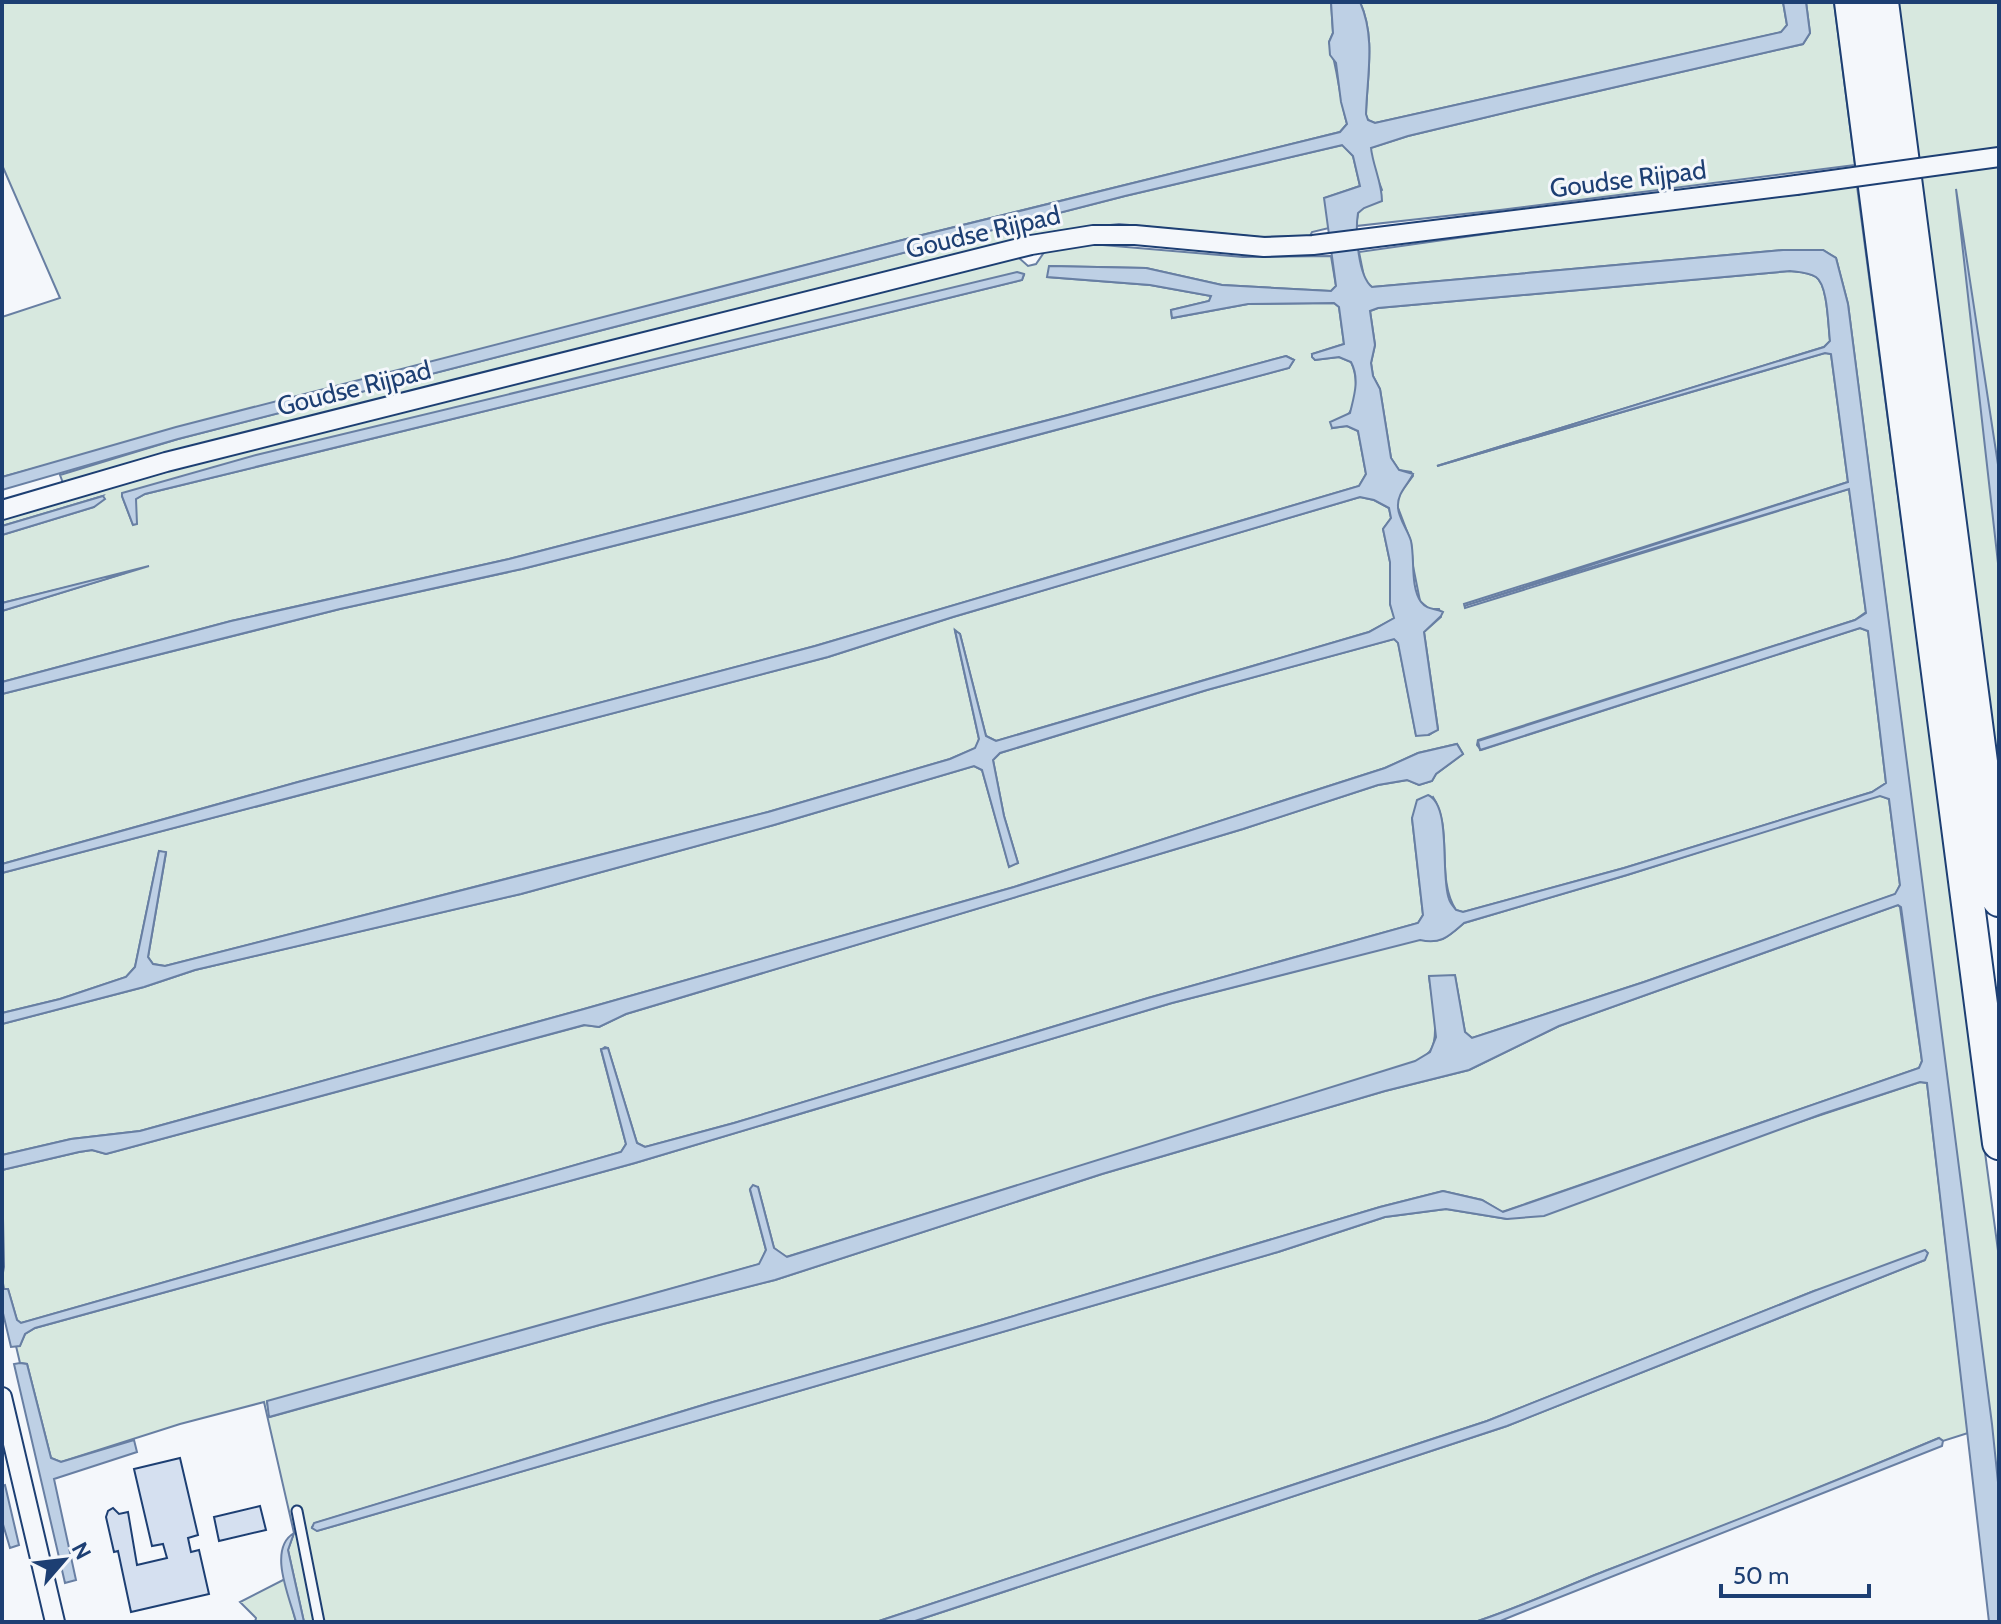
<svg xmlns="http://www.w3.org/2000/svg" width="2001" height="1624" viewBox="0 0 2001 1624" font-family="Cabin,sans-serif">
<style>
.green{fill:#d7e8df;stroke:#687fa3;stroke-width:2;fill-rule:evenodd}
.water{fill:#bed0e5;stroke:#687fa3;stroke-width:2}
.building{fill:#d5e0f0;stroke:#1d3f73;stroke-width:2}
.lines{fill:none;stroke-linecap:round;stroke-linejoin:round}
.lane-casing{stroke:#1d3f73;stroke-width:13}
.street-casing{stroke:#1d3f73;stroke-width:22}
.highway-casing{stroke:#1d3f73;stroke-width:36}
.lane{stroke:#f4f7fb;stroke-width:9}
.street{stroke:#f4f7fb;stroke-width:18}
.highway{stroke:#f4f7fb;stroke-width:32}
.street-bridge-casing{stroke:#1d3f73;stroke-width:22;stroke-linecap:butt}
.street-bridge{stroke:#f4f7fb;stroke-width:18}
.labels{text-anchor:middle;dominant-baseline:central;stroke-width:6;stroke-linejoin:round;paint-order:stroke}
.street-label{font-size:26px;fill:#1d3f73;stroke:#f4f7fb}
</style>
<rect width="100%" height="100%" fill="#f4f7fb"/>
<path class="green" d="M2,2h1329l2,31 -4,9c9,27 10,55 18,82l-7,8 -426,105 -566,147 -346,93v-160l58,-19 -58,-133z
M1360,2h423l4,23 -5,7 -407,91 -7,-3 -2,-5c1,-39 10,-77 -6,-113z
M1806,2h28l21,163 -355,45 -144,16 2,-13 24,-23 -8,-21 -4,-21 38,-12 134,-32 261,-60 7,-11z
M1898,2h101v766l-9,-28z
M1343,145l10,11 7,30 -35,12 4,30 -17,4 -2,4 -50,1 -141,-13 -62,7 -994,252 -3,-8 118,-36 947,-243z
M1857,186l142,1072v234l-151,-1188 -12,-46 -13,-8h-40l-411,37 -7,-5 -6,-30 431,-61z
M1091,244l152,13 88,-1 5,30 -5,5 -109,-6 -76,-17 -96,-2 -2,11 102,8 61,11 -2,5 -38,9 1,8 76,-14 86,-1 5,4 5,37 -32,10 3,6 24,-3 12,5c7,14 7,40 -3,53 -3,4 -11,9 -15,13l14,-2 11,5 8,43 -7,12 -544,160 -517,136 -296,82v-170l338,-85 182,-40 222,-56 545,-145 5,-8 -8,-4 -218,59 -559,144 -278,62 -229,61v-71l123,-38 -123,30v-68l92,-28 9,-11 -101,30v-8l252,-71 764,-190 10,9 8,-2 9,-13zM1017,273l7,2 -2,5 -877,214 -9,5 -3,26 -11,-29v-2z
M1790,271c8,1 18,1 26,6 12,8 12,49 14,64l-6,6 -387,119 388,-113 6,1 17,128 -384,122 1,4 384,-119 17,123 -11,8 -377,120 -1,5 4,5 379,-122 8,3 18,152 -14,9 -248,76 -161,44 -7,-2c-21,-33 -2,-80 -23,-113l-21,21 11,97 -5,8 -270,75 -414,125 -89,24 -8,-4 -29,-95 -3,-1 -4,3 25,94 -5,8 -600,171 -4,-3 -9,-31h-4l-2,-11 2,-11 -2,-97 77,-18 13,-2 14,4 479,-129 14,2 27,-13 617,-185 135,-44 30,-5 11,5 13,-4 4,-7 27,-20 -6,-10 -39,9 -33,15 -371,119 -430,122 -444,122 -69,8 -69,16v-131l142,-37 51,-17 326,-76 253,-69 200,-59 8,4 27,96 9,-3 -14,-47 -11,-56 7,-7 207,-63 187,-51 4,3 18,93h13l9,-6 -14,-97 17,-15 -2,-8h-10l-9,-8 -7,-35 -2,-24 -14,-37 3,-12 13,-17 -2,-4 -12,-2 -8,-12 -11,-69 -7,-13 -2,-13 4,-18 -5,-34 8,-3z
M1360,497l14,3 15,8 2,10 -8,11 7,33v42l5,14 -26,14 -373,109 -10,-5 -26,-102 -5,-3 24,108 -3,9 -26,11 -182,53 -603,154 -12,-2 -5,-7 18,-104 -7,-2 -24,116 -9,10 -66,22 -58,14v-140l826,-216 125,-40z
M1879,795l10,4 11,86 -4,9 -252,88 -172,56 -7,-6 -10,-56 -26,1c2,17 12,60 1,74 -10,13 -36,18 -51,23l-593,183 -12,-9 -16,-61 -8,3 16,60 -6,14 -493,138 3,15 333,-93 172,-44 327,-106 283,-83 84,-21 90,-44 339,-121 2,2 22,154 -3,7 -417,144 -20,-12 -39,-9 -63,16 -400,119 -267,76 -398,121 -3,4 5,4 961,-279 107,-35 61,-8 61,10 413,-137 7,1 41,350 -25,8 -4,-3c-111,47 -222,91 -334,133 -43,17 -85,36 -130,51h-563l595,-196 418,-166 -111,31 -327,130 -611,201h-572l-16,-72 6,-17 -30,-131 -84,22 -119,38 -10,-4 -24,-94 -7,-1 -4,-17 4,-1 5,-11 10,-6 600,-165 537,-160 248,-64c21,6 29,-3 44,-16l163,-48z
M285,1579l11,43h-41l1,-4 -16,-16z"/>
<path class="water" d="M1331,2h29c16,36 7,74 6,112l2,6 7,3 406,-91 6,-7 -4,-23h23l4,31 -7,11 -261,60 -134,32 -37,12c2,18 11,35 11,53l-18,7 -6,5c-3,19 0,63 14,74l411,-37h40l13,8 12,46 144,1120 7,68v130h-10l-62,-539 -7,-1 -98,32 -278,102 -37,3 -61,-10 -61,8 -107,35 -961,279 -5,-3 2,-5 399,-121 267,-76 400,-119 63,-16 39,9 21,12 416,-144 3,-7 -21,-154 -3,-2 -339,121 -90,44 -84,21 -283,83 -327,106 -172,44 -334,93 -2,-16 492,-137 7,-14 -16,-61 3,-4 5,2 16,61 13,9 628,-196 15,-9 6,-15 -7,-61 26,-1 10,57 7,6 172,-56 251,-88 5,-9 -11,-86 -9,-3 -253,79 -163,48c-15,13 -23,22 -44,17l-248,63 -537,160 -600,165 -10,6 -5,12 -9,1 -9,-38v-20h6l9,31 4,3 600,-171 5,-8 -25,-95 7,-1 29,95 8,4 89,-24 414,-125 270,-75 5,-8 -11,-97 5,-18 11,-5c24,10 12,81 21,104 1,4 4,7 7,11l7,2 161,-44 248,-76 14,-9 -18,-152 -8,-3 -380,122 -2,-9 377,-121 11,-7 -17,-124 -385,117 384,-124 -17,-128 -6,-1 -388,113 387,-119 6,-6c-2,-15 -2,-56 -14,-64 -8,-5 -18,-5 -26,-6l-412,37 -8,3 5,34 -4,18 2,13 7,13 11,69 8,12 14,4c-5,11 -16,19 -15,33 0,11 10,23 13,34 4,18 -1,45 10,61 6,8 14,6 22,10l-2,4 -17,16 14,98 -10,5 -12,1 -18,-93 -4,-4 -187,51 -207,63 -7,7 11,56 14,47 -9,4 -27,-97 -8,-4 -200,59 -253,69 -326,76 -51,17 -142,37v-11l58,-14 66,-22 9,-10 24,-116 7,1 -18,105 5,7 12,2 603,-154 182,-53 25,-11 4,-9 -24,-109 5,4 26,102 10,5 373,-109 25,-14 -4,-14v-42l-7,-33 8,-11 -2,-10 -15,-8 -14,-3 -407,120 -125,40 -826,216v-9l296,-82 517,-136 544,-160 7,-12 -8,-43 -11,-5 -15,2 -2,-6 20,-9c4,-17 10,-34 1,-51l-12,-5 -24,3 -3,-3v-3l32,-10 -5,-37 -5,-4 -86,1 -76,14 -1,-8 38,-9 2,-5 -61,-11 -103,-8 2,-11 97,2 76,17 109,6 5,-5 -12,-88 36,-12 -7,-30 -11,-11 -217,51 -947,243 -176,51v-13l174,-50 738,-190 426,-105 7,-8 -6,-22 -5,-39 -6,-8 -1,-13 4,-9z
M1956,189l43,282v101z
M1017,272l7,2 -2,6 -877,214 -9,5 1,25 -4,1 -11,-29v-3l134,-38z
M1286,356l8,4 -5,8 -545,145 -222,56 -182,40 -338,85v-12l229,-61 278,-62 559,-144z
M103,496l2,3 -11,8 -92,28v-9z
M149,566l-147,45v-8z
M1457,744l6,10 -27,20 -4,7 -13,4 -12,-5 -29,5 -135,44 -617,185 -27,13 -15,-2 -478,129 -14,-4 -13,2 -77,18v-15l69,-16 69,-8 444,-122 430,-122 371,-119 33,-15z
M1925,1250l3,3 -3,7 -418,166 -595,196h-36l611,-201 327,-130z
M20,1363l7,1 24,94 10,4 73,-22 3,12 -83,27 22,101 -11,3 -51,-219z
M1939,1438l4,3 -1,5 -427,169 -17,7h-23c45,-15 87,-34 130,-51 112,-43 224,-87 334,-133z
M5,1485l14,60 -9,3 -8,-27v-35z
M294,1533l-6,17 16,72h-8c-6,-24 -29,-73 -2,-89z"/>
<path class="building" d="M180,1458l18,77 -10,3 3,14 8,-2 10,44 -78,18 -13,-61 -4,1 -8,-35 2,-6 5,-3 6,6 9,-2 9,53 30,-7 -4,-14 -11,2 -18,-77z
M260,1506l6,24 -47,11 -5,-24z"/>
<g class="lines">
<defs>
<path id="lane" d="M297,1511l22,111"/>
<path id="street" d="M2,510l164,-48 865,-217 62,-10h42l129,12 49,-2 483,-60
M2,1397l53,225"/>
<path id="highway" d="M1851,2l148,1141
M1882,2l117,898"/>
</defs>
<use href="#lane" class="lane-casing"/>
<use href="#street" class="street-casing"/>
<use href="#highway" class="highway-casing"/>
<use href="#lane" class="lane"/>
<use href="#street" class="street"/>
<use href="#highway" class="highway"/>
<defs>
<path id="street-bridge" d="M1796,185l203,-28"/>
</defs>
<use href="#street-bridge" class="street-bridge-casing"/>
<use href="#street-bridge" class="street-bridge"/>
</g>
<g class="labels">
<g class="street-label">
<text transform="translate(1628 179) rotate(-7)">Goudse Rijpad</text>
<text transform="translate(983 232) rotate(-13)">Goudse Rijpad</text>
<text transform="translate(354 388) rotate(-14)">Goudse Rijpad</text>
</g>
</g>
<rect width="2001" height="1624" fill="none" stroke="#1d3f73" stroke-width="8"/>
<g transform="translate(64 1560) rotate(62)" stroke="#f4f7fb" stroke-width="6" paint-order="stroke">
<path d="M0-6L14 30L0 20L-14 30Z" fill="#1d3f73"/>
<text y="-12" font-size="22" font-weight="bold" text-anchor="middle" fill="#1d3f73">N</text>
</g>
<path d="M1721 1584v12h148v-12" fill="none" stroke="#1d3f73" stroke-width="4"/>
<text x="1733" y="1584" font-size="24" fill="#1d3f73" stroke="#f4f7fb" stroke-width="6" paint-order="stroke">50 m</text>
</svg>
